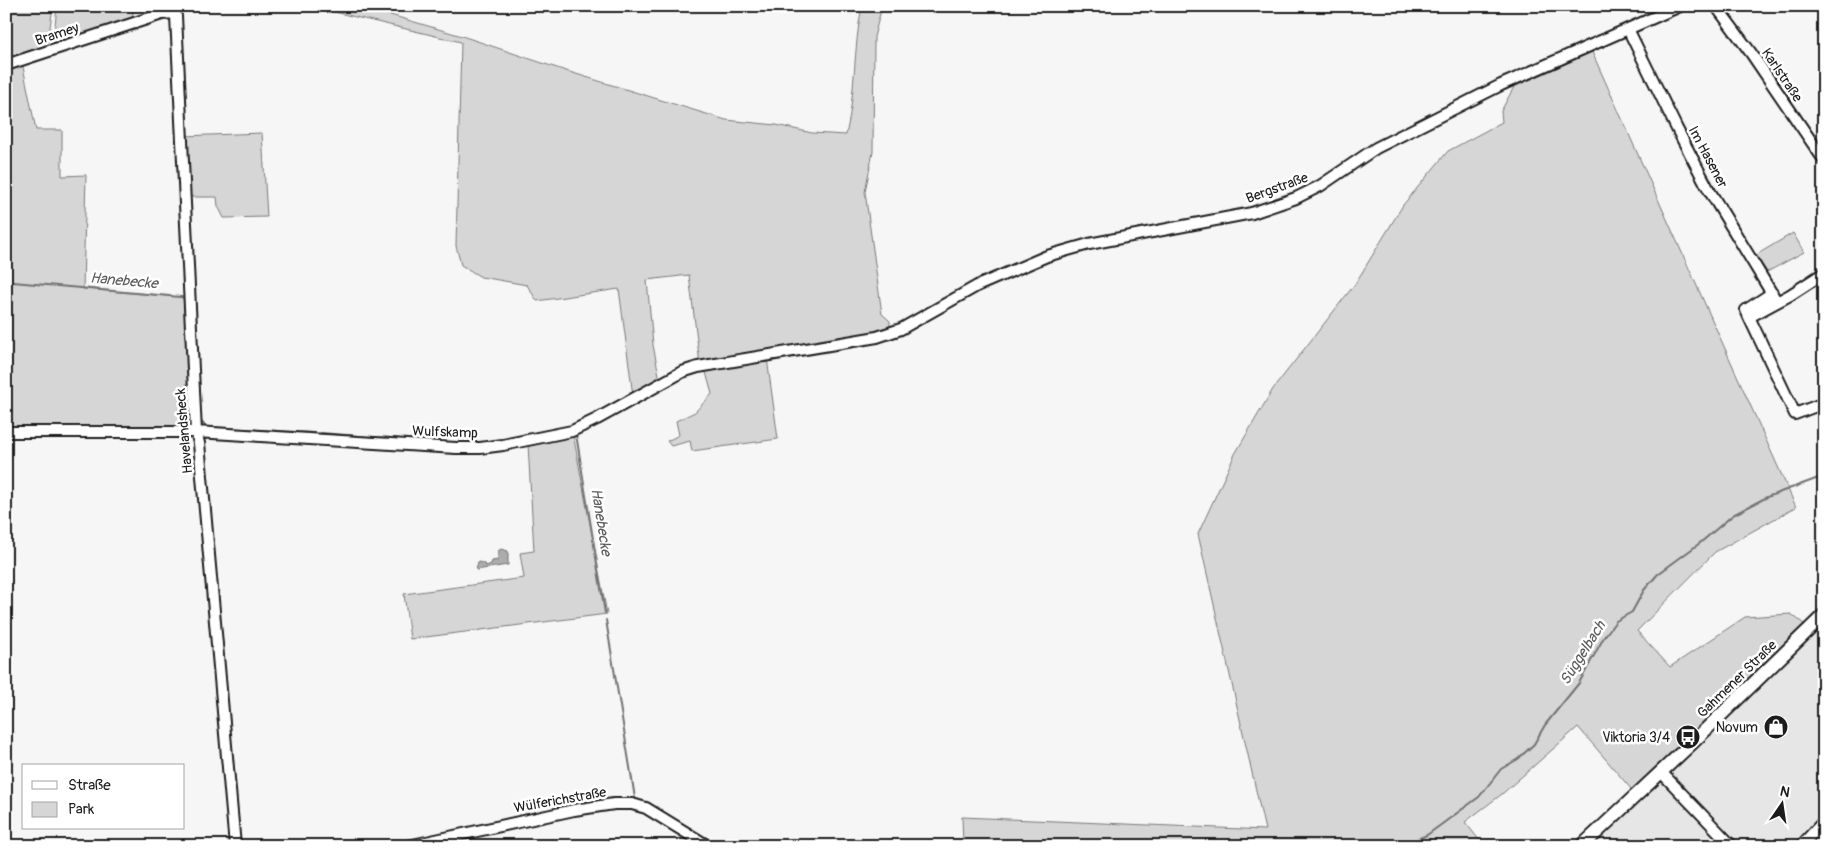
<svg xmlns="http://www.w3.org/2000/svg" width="1830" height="852" viewBox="0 0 1830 852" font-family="Pangolin,sans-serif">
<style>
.built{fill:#e6e6e6}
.green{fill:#d6d6d6;stroke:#797979}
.water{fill:#acacac;stroke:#727272}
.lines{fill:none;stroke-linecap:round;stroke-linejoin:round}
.stream{stroke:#727272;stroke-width:2}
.minor-casing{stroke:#1c1c1c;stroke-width:14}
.major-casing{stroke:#1c1c1c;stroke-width:16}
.minor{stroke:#fff;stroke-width:10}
.major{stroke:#fff;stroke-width:12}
.labels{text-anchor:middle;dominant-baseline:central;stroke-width:5;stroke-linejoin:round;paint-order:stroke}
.street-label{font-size:14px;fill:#1c1c1c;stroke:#fff}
.poi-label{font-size:14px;fill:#1c1c1c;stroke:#fff;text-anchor:end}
.water-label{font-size:15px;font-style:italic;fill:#5d5d5d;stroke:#fff}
</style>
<rect width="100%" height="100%" fill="#f6f6f6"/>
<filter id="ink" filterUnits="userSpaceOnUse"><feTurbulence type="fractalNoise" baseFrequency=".02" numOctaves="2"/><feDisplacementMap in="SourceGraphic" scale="10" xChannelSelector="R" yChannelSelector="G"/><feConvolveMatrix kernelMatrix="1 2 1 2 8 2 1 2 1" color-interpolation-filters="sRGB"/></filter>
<g filter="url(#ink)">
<path class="built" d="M1824,617v210l-17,19h-221z"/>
<path class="green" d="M6,6h47l-6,42 -41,12z
M57,6h77l-2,15 -79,25z
M309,6h51l102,30 101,34 163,50 50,5 36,8 34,2c10,-42 7,-86 16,-129h20l-8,31 -1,115 -8,40 17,122 8,7v10l-190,33 -11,-89 -42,5 6,65 7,35 -27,16 -14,-107 -82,12 -10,-16 -46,-8 -20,-12 -5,-19 5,-204z
M1592,52l204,455 -81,45 -78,79 33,36 75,-50 46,-3 13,10 -172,166 -54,-63 -76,67 -37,28 19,24h-521l-1,-29 303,13 -67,-296 37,-80 38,-65 82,-105 48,-79 45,-54 54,-29 -1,-11 13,-24z
M22,62l14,68h26v46l24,-1 -3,114 107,9 4,131h-188v-362z
M262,133l5,84 -43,1 -6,-12 -1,-9h-31l-3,-61z
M1793,233l11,19 -37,20 -11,-17z
M767,358l11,81 -86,12 -2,-10 -19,5 -4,-5 12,-6 -3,-14 19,-9 17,-18 -7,-25z
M573,434l34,180 -197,25 -6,-45 120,-16 -4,-25 14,-2 -6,-107z"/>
<path class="water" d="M501,549l7,2v14l-32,5 2,-8 5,1 3,3 5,-2 1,-3 6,-1v-9z"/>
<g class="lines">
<path class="stream" d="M6,282h3
M13,282l168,15 3,1 1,3
M199,420l8,7 107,6
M321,433l50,4
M576,434l29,179
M375,437l26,2
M436,442l23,1
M606,620l29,178
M621,799l12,-1 12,5
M660,811l57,35
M535,813l15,-3
M525,816l6,-2
M493,822l25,-5
M426,837l63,-14
M414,840l8,-2
M390,846l17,-5
M1400,846l27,-11 52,-38 22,-28 17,-10 16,-15 11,-19 34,-42 25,-46 12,-16 16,-9 12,-22 14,-16 42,-31 33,-28 34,-18 57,-21"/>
<defs>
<path id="minor" d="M1716,6l35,47 73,107
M1628,29l49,100 32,61 68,112
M6,65l156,-51 12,-1 2,3 20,416 3,11 36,403
M1824,273l-34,22 -41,22 46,97 29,-11
M1749,317l-3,-7 26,-17
M6,432h190l260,16h24l23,-3 69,-14 25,-12 85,-47 16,-5 179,-30 24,-8 76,-43 70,-30 42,-12 163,-31 44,-15 24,-12 56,-38 125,-63 179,-79
M1661,772l71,74
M408,846l166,-36 40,-6h18l14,4 62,38
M1801,846l23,-25"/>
<path id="major" d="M1582,846l111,-104 131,-127"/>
</defs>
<use href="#minor" class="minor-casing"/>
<use href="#major" class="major-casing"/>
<use href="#minor" class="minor"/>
<use href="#major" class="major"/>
</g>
</g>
<defs>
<symbol id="shop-disc" viewBox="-11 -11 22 22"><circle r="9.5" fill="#1c1c1c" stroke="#fff"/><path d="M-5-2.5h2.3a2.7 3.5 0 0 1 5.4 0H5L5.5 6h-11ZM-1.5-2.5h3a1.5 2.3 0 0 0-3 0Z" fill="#fff"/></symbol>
<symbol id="bus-disc" viewBox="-11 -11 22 22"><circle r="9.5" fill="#1c1c1c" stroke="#fff"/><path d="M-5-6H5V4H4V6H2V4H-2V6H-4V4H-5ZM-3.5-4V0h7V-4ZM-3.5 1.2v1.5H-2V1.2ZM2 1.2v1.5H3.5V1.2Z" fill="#fff"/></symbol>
</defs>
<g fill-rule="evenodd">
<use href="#shop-disc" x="1762" y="713" width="28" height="28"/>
<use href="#bus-disc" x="1674" y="723" width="28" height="28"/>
</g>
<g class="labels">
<g class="street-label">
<text transform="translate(57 34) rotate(-18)">Bramey</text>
<text transform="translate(1782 75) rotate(56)">Karlstraße</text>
<text transform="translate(1708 157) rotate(62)">Im Hasener</text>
<text transform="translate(1277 188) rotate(-20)">Bergstraße</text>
<text transform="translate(184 431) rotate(-95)">Havelandsheck</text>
<text transform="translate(445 432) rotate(2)">Wulfskamp</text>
<text transform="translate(1737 679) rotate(-44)">Gahmener Straße</text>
<text transform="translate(560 800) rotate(-10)">Wülferichstraße</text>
</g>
<g class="poi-label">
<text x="1758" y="727">Novum</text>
<text x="1670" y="737">Viktoria 3/4</text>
</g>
<g class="water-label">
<text transform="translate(124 281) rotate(5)">Hanebecke</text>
<text transform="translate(601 522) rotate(81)">Hanebecke</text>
<text transform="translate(1583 653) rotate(-58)">Süggelbach</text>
</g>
</g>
<rect width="1830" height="852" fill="none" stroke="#fff" stroke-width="25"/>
<rect x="12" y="12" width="1805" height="827" fill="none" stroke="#1c1c1c" stroke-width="2" filter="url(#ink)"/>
<rect x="22" y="764" width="162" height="65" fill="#ffffff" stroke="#a4a4a4"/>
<rect x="32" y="781" width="25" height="8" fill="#ffffff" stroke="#a4a4a4"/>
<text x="68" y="790" font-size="15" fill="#1c1c1c">Straße</text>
<rect x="32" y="802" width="25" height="15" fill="#d6d6d6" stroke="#a4a4a4"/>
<text x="68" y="814" font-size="15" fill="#1c1c1c">Park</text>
<g transform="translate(1782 804) rotate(13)" stroke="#ffffff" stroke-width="4" paint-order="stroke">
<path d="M0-4L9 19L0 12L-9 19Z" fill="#1c1c1c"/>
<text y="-8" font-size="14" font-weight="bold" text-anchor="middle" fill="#1c1c1c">N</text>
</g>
</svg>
